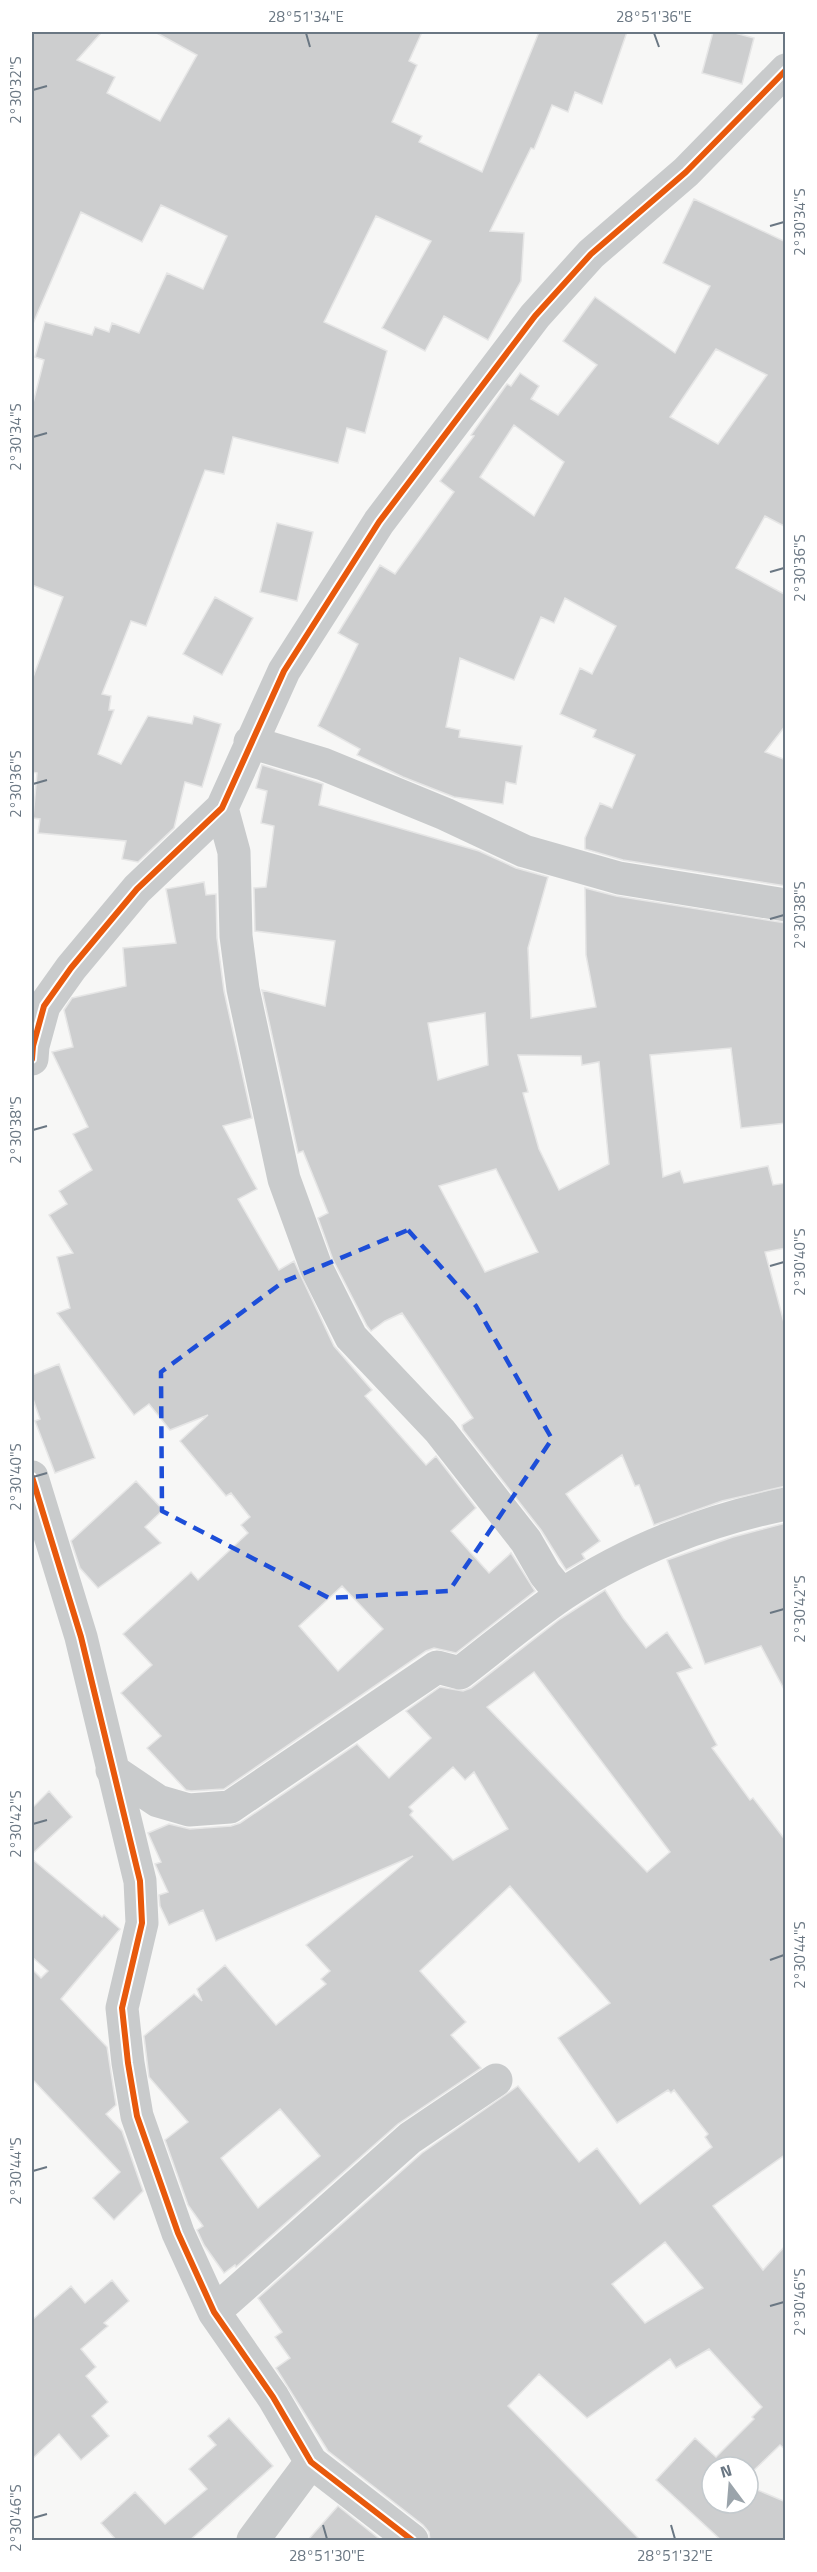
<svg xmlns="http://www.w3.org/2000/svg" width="817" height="2572" viewBox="0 0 817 2572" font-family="'Titillium Web',sans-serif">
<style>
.building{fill:#cdcecf;stroke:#e6e6e6;stroke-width:1.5;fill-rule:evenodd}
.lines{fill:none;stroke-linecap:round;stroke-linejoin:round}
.street{stroke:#c9cbcc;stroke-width:33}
.cycleway-casing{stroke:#fff;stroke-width:10}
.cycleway{stroke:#e8590c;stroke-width:6}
.marked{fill:none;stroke:#1d4ed8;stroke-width:4.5;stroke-dasharray:12 8;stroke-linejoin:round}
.ticks{fill:none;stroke:#6a7783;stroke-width:2}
.neatline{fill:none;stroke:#6a7783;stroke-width:2}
.ticks-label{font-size:15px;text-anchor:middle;fill:#6a7783}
</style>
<rect width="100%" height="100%" fill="#f7f7f6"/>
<path class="building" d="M32,32h70l-25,28 38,17 -8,16 53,28 37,-66 -42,-23h267l-13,29 8,4 -25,57 30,14 -3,6 63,30 57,-140h88l-25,72 -27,-12 -7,20 -16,-7 -18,44 -3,-1 -41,83 34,2 -3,48 -33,59 -44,-24 -19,35 -43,-23 49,-87 -55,-25 -52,106 63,29 -22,82 -18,-5 -9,35 -105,-26 -9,37 -19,-4 -59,156 -15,-5 -29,73 9,2 -2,14h5l-16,44 23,10 27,-48 44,8 2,-8 27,8 -19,63 -17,-5 -11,46 -36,34 -16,-3 4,-18 -88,-8 2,-14 -7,-1 4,-45 -5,-1v-92l31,-83 -31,-12v-178l12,-47 -9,-3 10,-35 47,13 3,-8 14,5 3,-9 27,10 28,-60 36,16 24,-53 -66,-31 -19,37 -61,-30 -49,114z
M713,32h18l23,6 -12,46 -40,-11z
M694,199l92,43v285l-21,-11 -29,52 50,27v130l-21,27 21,8v126l-163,-26 -38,-11v-11l15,-35 12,5 23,-53 -42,-18 3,-7 -36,-16 20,-46 12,6 24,-48 -51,-28 -11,25 -13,-6 -27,63 -54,-22 -14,69 14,3 -1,7 63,9 -6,38 -10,-2 -3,22 -49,-7 -51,-20 -46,-22 3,-6 -42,-23 40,-82 -20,-11 42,-68 15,9 59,-82 -14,-11 34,-45 -3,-1 36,-51 4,2 9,-13 19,13 -8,13 27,16 39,-50 -34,-24 32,-44 80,56 35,-67 -47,-23zM716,349l51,26 -49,69 -48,-27zM514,425l50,37 -30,54 -54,-39z
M277,523l36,9 -16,69 -37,-9z
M215,597l38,21 -31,57 -39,-21z
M262,765l61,19 -4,21 160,46 37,17 32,9 -20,71 3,70 65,-11 -10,-52 -1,-67 31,8 170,27v200l-45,5 -10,-80 -81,7 13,122 17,-6 4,12 84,-17 5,19 13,-2v65l-21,4 21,78v156l-64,15 -68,24 -15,-40 -4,1 -13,-31 -56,39 34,47 -18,13 3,5 -19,11 -25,-40 -78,-100 -1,-5 11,-7 -71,-105 -17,8 -14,10 -4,-5 -34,-66 -15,-42 10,-5 -25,-62 -5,2 -36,-163 63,16 10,-65 -80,-10 -1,-43 12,-1 8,-61 -13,-3 6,-32 -11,-3zM485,1013l3,52 -50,15 -10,-57zM518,1055l63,1 1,9 17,-3 10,102 -50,26 -20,-41 -16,-56 5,-1zM496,1169l42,83 -53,20 -46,-86z
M204,882l2,13 10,-1 1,44 7,53 28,127 -29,8 34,63 -19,10 41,71 15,-9 40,85 38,44 -7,6 61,69 10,-9 40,52 -25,23 38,42 22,-20 24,38 -79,62 -22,-5 -8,3 -202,138 -33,2 -5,-1 -39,-42 14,-12 -40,-43 31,-28 -29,-31 66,-60 2,-2 7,8 50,-47 -7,-8 9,-8 -19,-24 -5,3 -46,-55 28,-26 -38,15 -21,-26 -15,11 -77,-102 13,-5 -13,-51 16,-4 -24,-38 18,-11 -8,-13 33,-21 -19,-36 15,-7 -36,-75 21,-5 -9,-37 8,-12 54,-12 -3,-38 53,-5 -10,-54zM342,1586l41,43 -45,42 -39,-45z
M59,1364l36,94 -40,15 -20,-52 5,-2 -8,-23v-21z
M136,1481l27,29 -18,17 16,16 -63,45 -18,-20 -9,-27z
M786,1523v170l-25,-47 -56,18 -38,-104 66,-23z
M605,1590l18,28 23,30 21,-16 25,36 -15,5 40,72 -5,3 38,52 3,-2 33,43v313l-73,52 50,64 23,-25v205l-6,-5 -32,31v-9h-36v36h36v-17l38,16v39h-64l-66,-61 39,-42 21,19 38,-38 -2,-2 10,-10 -53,-58 -33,19 -6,-9 -83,59 -48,-44 -31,32 133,135h-211l-1,-9 -6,-7 -95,-74 -52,-83 14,-10 -15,-21 7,-5 -24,-34 164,-145 96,-67 61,76 18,-14 43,56 72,-57 -7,-10 3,-3 -34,-44 -3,3 -3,-3 -51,33 -59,-85 52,-35 -100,-117 -90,85 46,51 -15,13 30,33 -83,56 -162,143 -1,-2 -11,8 -20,-28 -7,-15 6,-4 -15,-21 -23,-65 23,-18 -39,-45 -5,-41 50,-42 8,7 -5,-12 28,-24 51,60 50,-41 -5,-5 9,-8 -24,-26 107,-89 -197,85 -13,-31 -34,15 -9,-19 -1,-11 9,-3 -13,-28 6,-2 -13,-29 21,-9 21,5 41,-3 9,-3 117,-79 32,34 42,-40 -25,-27 34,-24 23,4 8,-3 89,-69zM534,1672l136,180 -23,20 -160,-165zM453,1767l12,13 9,-8 34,57 -55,31 -43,-45 3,-4 -4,-4zM280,2109l40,47 -62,52 -37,-50zM665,2242l38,46 -58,35 -33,-39z
M49,1791l23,26 -40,37v-46z
M32,1859l70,58 2,-2 16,14 -59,70 46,48 9,58 -10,9 16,17 21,60 -29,29 -21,-22 27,-26 -88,-93v-110l9,9 7,-7 -16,-14z
M112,2280l17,21 -25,22 4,3 -27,23 15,18 -10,9 22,26 -16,14 17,20 -28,24 -22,-26 -27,25v-139l39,-34 14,17z
M229,2418l44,48 -84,75h-72l-16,-18 34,-31 30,32 42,-35 -18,-20 27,-24 -8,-9z
M338,2506l44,35h-75z"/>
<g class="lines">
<path class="street" d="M250,742l73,22 122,50 79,37 95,27 167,27
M222,808l12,44 2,84 7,53 41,190 32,88 35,70 89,94 86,110 19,33 17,21
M32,1059l1,-13 11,-40 27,-38 66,-79 85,-81 62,-137 95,-149 156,-206 56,-62 95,-82 100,-102
M32,1477l49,160 59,244 2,42 -20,85 6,55 9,53 41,117 36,79 59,85 38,65 101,78
M112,1770l46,31 31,9 41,-3 207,-140 23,6c34,-26 67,-54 102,-78 66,-45 146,-75 224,-91
M214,2312l196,-174 86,-58
M253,2540l58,-78"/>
<defs>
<path id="cycleway" d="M32,1059l1,-13 11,-40 27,-38 66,-79 85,-81 62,-137 95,-149 156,-206 56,-62 95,-82 100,-102
M32,1477l49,160 59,244 2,42 -20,85 6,55 9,53 41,117 36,79 59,85 38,65 101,78"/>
</defs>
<use href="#cycleway" class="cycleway-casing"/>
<use href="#cycleway" class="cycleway"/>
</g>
<path class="marked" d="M408,1230l68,76 76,133 -103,152 -120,7 -167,-87 -1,-139 122,-90z"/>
<path class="ticks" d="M306,33l4,14M654,33l5,14M33,90l14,-4M770,226l14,-4M33,437l14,-4M770,572l14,-4M33,784l14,-4M770,919l14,-4M33,1130l14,-4M770,1266l14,-4M33,1477l14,-4M770,1613l14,-4M33,1824l14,-4M770,1960l14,-5M33,2171l14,-4M770,2306l14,-4M33,2518l14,-4M323,2525l4,14M671,2525l4,14"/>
<rect width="817" height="2572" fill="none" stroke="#ffffff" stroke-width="66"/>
<g transform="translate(730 2485) rotate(344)"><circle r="28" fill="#ffffff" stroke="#c3c9cd" stroke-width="1.5"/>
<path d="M0-4.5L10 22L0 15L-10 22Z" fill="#9ba4ab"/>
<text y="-9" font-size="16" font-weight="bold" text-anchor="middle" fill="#6a7783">N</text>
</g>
<rect x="33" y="33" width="751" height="2506" class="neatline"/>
<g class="ticks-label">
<text x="306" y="22">28°51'34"E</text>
<text x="654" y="22">28°51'36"E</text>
<text transform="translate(16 90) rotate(-90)" y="5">2°30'32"S</text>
<text transform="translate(800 222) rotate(-90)" y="5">2°30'34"S</text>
<text transform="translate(16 437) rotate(-90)" y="5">2°30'34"S</text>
<text transform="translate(800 568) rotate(-90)" y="5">2°30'36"S</text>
<text transform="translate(16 784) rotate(-90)" y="5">2°30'36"S</text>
<text transform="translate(800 915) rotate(-90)" y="5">2°30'38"S</text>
<text transform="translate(16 1130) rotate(-90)" y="5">2°30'38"S</text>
<text transform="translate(800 1262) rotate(-90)" y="5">2°30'40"S</text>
<text transform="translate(16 1477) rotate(-90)" y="5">2°30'40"S</text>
<text transform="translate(800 1609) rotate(-90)" y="5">2°30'42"S</text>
<text transform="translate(16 1824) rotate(-90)" y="5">2°30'42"S</text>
<text transform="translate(800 1955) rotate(-90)" y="5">2°30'44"S</text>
<text transform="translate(16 2171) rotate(-90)" y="5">2°30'44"S</text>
<text transform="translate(800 2302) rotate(-90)" y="5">2°30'46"S</text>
<text transform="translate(16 2518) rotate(-90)" y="5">2°30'46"S</text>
<text x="327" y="2561">28°51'30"E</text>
<text x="675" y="2561">28°51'32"E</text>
</g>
</svg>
